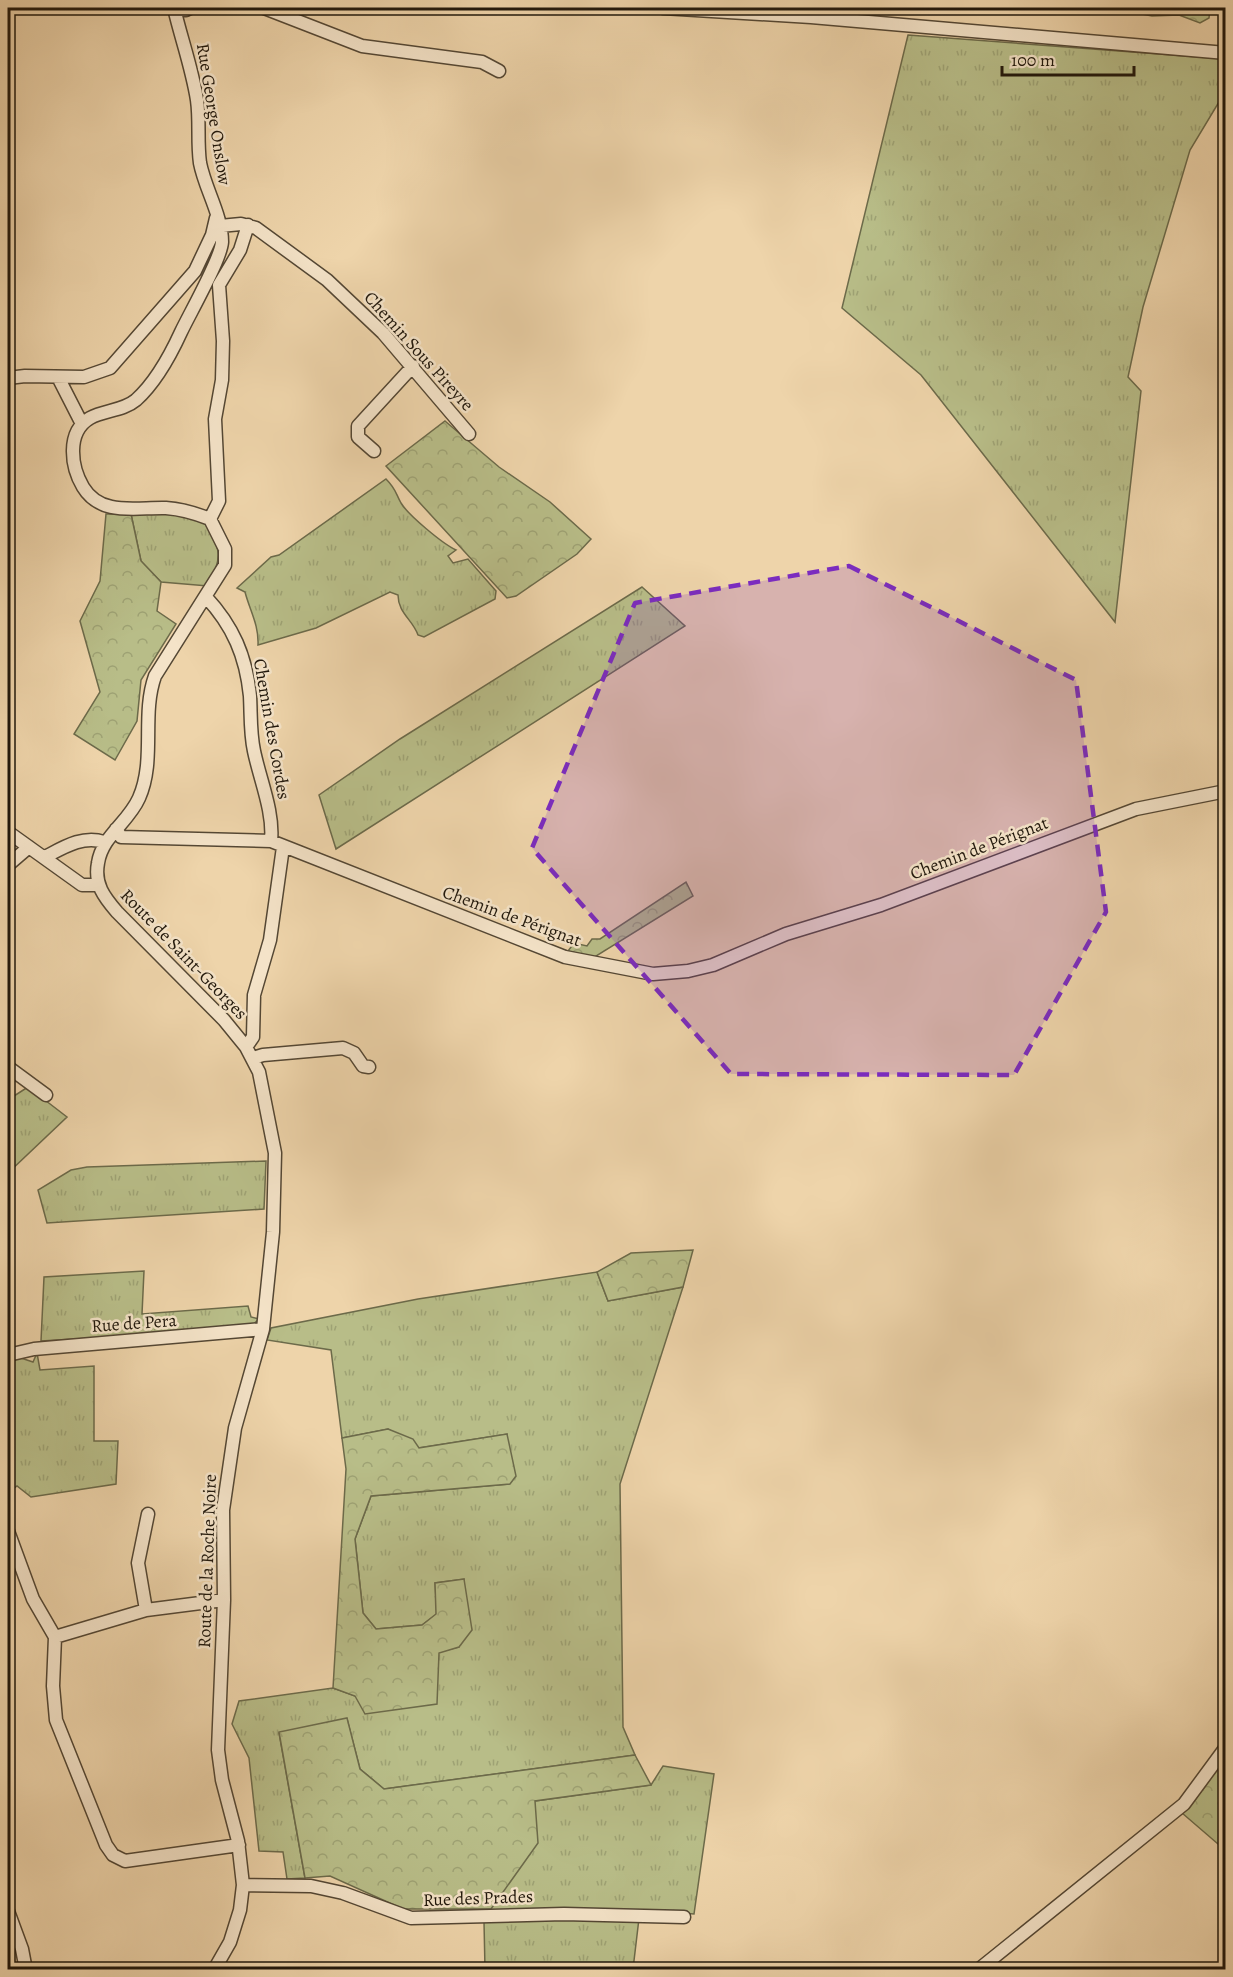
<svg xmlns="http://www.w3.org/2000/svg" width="1233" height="1977" viewBox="0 0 1233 1977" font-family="Alegreya,serif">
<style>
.grass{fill:url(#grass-tufts);stroke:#6c6a4a;stroke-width:1.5}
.forest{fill:url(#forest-crowns);stroke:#6c6a4a;stroke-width:1.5}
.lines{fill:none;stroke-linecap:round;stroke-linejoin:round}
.minor-casing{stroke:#544734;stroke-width:15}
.minor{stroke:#f4e3c8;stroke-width:12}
.marked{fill:#7b2cbf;fill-opacity:0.2;stroke:#7b2cbf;stroke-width:4.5;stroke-dasharray:12 8;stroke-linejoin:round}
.labels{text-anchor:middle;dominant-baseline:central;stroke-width:5;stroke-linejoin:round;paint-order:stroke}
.street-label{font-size:18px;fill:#21180c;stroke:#f4e3c8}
</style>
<defs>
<pattern id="grass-tufts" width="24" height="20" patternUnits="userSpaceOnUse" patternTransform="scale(1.5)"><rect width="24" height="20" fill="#b8bd88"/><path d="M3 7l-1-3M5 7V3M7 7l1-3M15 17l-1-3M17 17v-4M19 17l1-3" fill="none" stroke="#9ea274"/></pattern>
<pattern id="forest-crowns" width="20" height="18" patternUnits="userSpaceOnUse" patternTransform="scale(1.5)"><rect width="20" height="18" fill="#b8bd88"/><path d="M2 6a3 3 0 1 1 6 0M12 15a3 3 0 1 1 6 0" fill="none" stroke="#9ea274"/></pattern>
</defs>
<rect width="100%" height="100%" fill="#eed4aa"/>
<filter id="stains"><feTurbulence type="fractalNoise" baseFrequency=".00333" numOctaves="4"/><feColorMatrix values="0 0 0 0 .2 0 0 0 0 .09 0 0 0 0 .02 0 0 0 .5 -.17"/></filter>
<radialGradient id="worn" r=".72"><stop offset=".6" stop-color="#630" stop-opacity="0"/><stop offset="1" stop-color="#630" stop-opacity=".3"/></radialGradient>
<path class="grass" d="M908,35l317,24v33l-35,58 -47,157 -15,70 13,14 -26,231 -194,-247 -79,-67z
M386,479c10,10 9,13 15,24 7,12 42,41 55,47l-8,6 5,7 15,-4 28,32 -1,8 -71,38 -6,-2c-5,-15 -20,-22 -20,-40l-8,-3 -74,36 -58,17c1,-20 -8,-34 -13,-53l-8,-4 34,-31 8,-2z
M131,514h53l21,7c16,30 18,34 3,65l-47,-4 -20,-21z
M642,587l43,39 -349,223 -17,-54 81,-56z
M28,1087l39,30 -59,56v-82l6,5z
M266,1161l-2,48 -217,14 -9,-33 33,-20 16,-3z
M144,1271l-2,43 106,-8 3,11 8,2 -9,8 -10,2 -199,12 3,-64z
M597,1272l11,29 75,-14 -63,197 3,243 12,28 -251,34 -24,-20 -13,-50 -68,14 26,145 -18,1 -4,-27 -24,-1 -10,-93 -17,-34 7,-23 94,-13 22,8 84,-44 20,-5 5,-68 -29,4 2,31 -15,11 -46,4 -13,-16 -8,-74 16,-43 138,-12 -2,-50 -89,14 -30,-19 -46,9 -11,-88 -64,-10 4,-12 147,-29z
M37,1353l3,17 54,-4v75h24l-2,43 -85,13 -14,-11 -9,7v-132l13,-3 12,4z
M663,1766l51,8 -20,140 -54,-4 -7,59h-148l-1,-47 51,-121 116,-16z"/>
<path class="forest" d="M1112,8h98l-1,10 -9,5 -21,-8 -27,1z
M445,421l54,46 51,35 41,37 -14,15 -61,42 -9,2 -121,-132z
M106,514h25l10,47 20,21 -4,29 19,13 -35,56 -4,41 -22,39 -41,-26 26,-42 -20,-71 20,-40z
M686,882l7,14 -100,62 -25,-7 6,-8 13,3 5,-7h8z
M693,1250l-10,37 -75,14 -11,-29 34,-19z
M388,1429l25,10 6,9 88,-14 9,42 -6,8 -139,12 -16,43 8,74 13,16 46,-4 14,-11 -1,-31 29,-4 8,51 -13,17 -20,6 -2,51 -72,10 -10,-18 -22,-8 13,-219 -4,-31z
M347,1718l13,51 24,20 251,-34 16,30 -116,16 3,42 -47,66h-88l-73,-33 -25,2 -26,-146z
M1225,1756v79l-7,9 -36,-31z"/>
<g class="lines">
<defs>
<path id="minor" d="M174,8c7,30 18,60 23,92 3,21 0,42 3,63 5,26 22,52 22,79 -1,17 -32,71 -41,90 -11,24 -25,50 -45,68 -13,11 -32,10 -46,18 -24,14 -19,49 -7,69 18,30 54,20 83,21 15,1 29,5 44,11l15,30v16l-70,111c-14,39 1,84 -16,122 -11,25 -37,38 -41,65 -4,21 6,34 19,49l107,108 22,27 13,25 16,81 -2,79 -10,97 -28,99 -12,82 1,90 -6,150 4,30 16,61 5,44 -3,25 -10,32 -16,28
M264,8l98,38 120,16 17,9
M663,8l148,9 415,36
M174,10h12l4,-2
M220,226l21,-2 15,4 71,52 56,53 86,101
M58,377l24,47
M8,378l17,-2 59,1 26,-9 85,-97 17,-36 4,-17
M374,451l-16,-14v-11l55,-60
M210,519l9,-18 -4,-82 7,-39 1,-39 -4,-56 21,-35 8,-25
M206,597c27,29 40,59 44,99 1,18 0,37 4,55 6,29 20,61 17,90
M116,829l5,8 150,4 294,116 88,17 35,-3 25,-6 73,-31 95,-29 255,-96 90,-18
M8,832l74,53h16
M45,857c19,-10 38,-22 59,-15
M8,865l21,-18
M246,1047l7,-10 1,-42 16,-55 13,-93
M253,1058l10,-3 80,-7 11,5 9,13 6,1
M8,1067l38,28
M8,1355l26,-6 229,-20
M8,1531l25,68 22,38 -2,49 3,34 50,125 7,10 12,6 114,-16
M146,1610l-8,-47 10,-49
M55,1637l91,-27 78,-10
M243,1885l68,1 32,7 68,25 153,-4 120,3
M8,1911l14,38 4,21
M978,1970l206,-166 42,-57"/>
</defs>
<use href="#minor" class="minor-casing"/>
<use href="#minor" class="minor"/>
</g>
<path class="marked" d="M849,566l227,114 30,232 -92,163 -283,-1 -199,-226 103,-245z"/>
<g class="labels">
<g class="street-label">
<text transform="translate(214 114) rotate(81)">Rue George Onslow</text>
<text transform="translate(419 351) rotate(48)">Chemin Sous Pireyre</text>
<text transform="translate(272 729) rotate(80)">Chemin des Cordes</text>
<text transform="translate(979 848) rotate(-21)">Chemin de Pérignat</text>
<text transform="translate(512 916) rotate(20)">Chemin de Pérignat</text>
<text transform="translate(184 954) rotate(46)">Route de Saint-Georges</text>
<text transform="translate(134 1323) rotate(-4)">Rue de Pera</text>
<text transform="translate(207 1561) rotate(-88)">Route de la Roche Noire</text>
<text transform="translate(478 1898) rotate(-2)">Rue des Prades</text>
</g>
</g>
<rect width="1233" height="1977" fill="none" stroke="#eed4aa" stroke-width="30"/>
<rect x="9" y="9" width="1215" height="1959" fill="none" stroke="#21180c" stroke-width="3"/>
<rect x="15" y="15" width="1203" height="1947" fill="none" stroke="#21180c" stroke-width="1.5"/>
<path d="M1002 66v9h132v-9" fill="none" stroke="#21180c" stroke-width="3"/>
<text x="1011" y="66" font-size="18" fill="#21180c" stroke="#f4e3c8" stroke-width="4.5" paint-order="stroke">100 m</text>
<rect width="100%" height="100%" filter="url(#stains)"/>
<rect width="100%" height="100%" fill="url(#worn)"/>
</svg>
